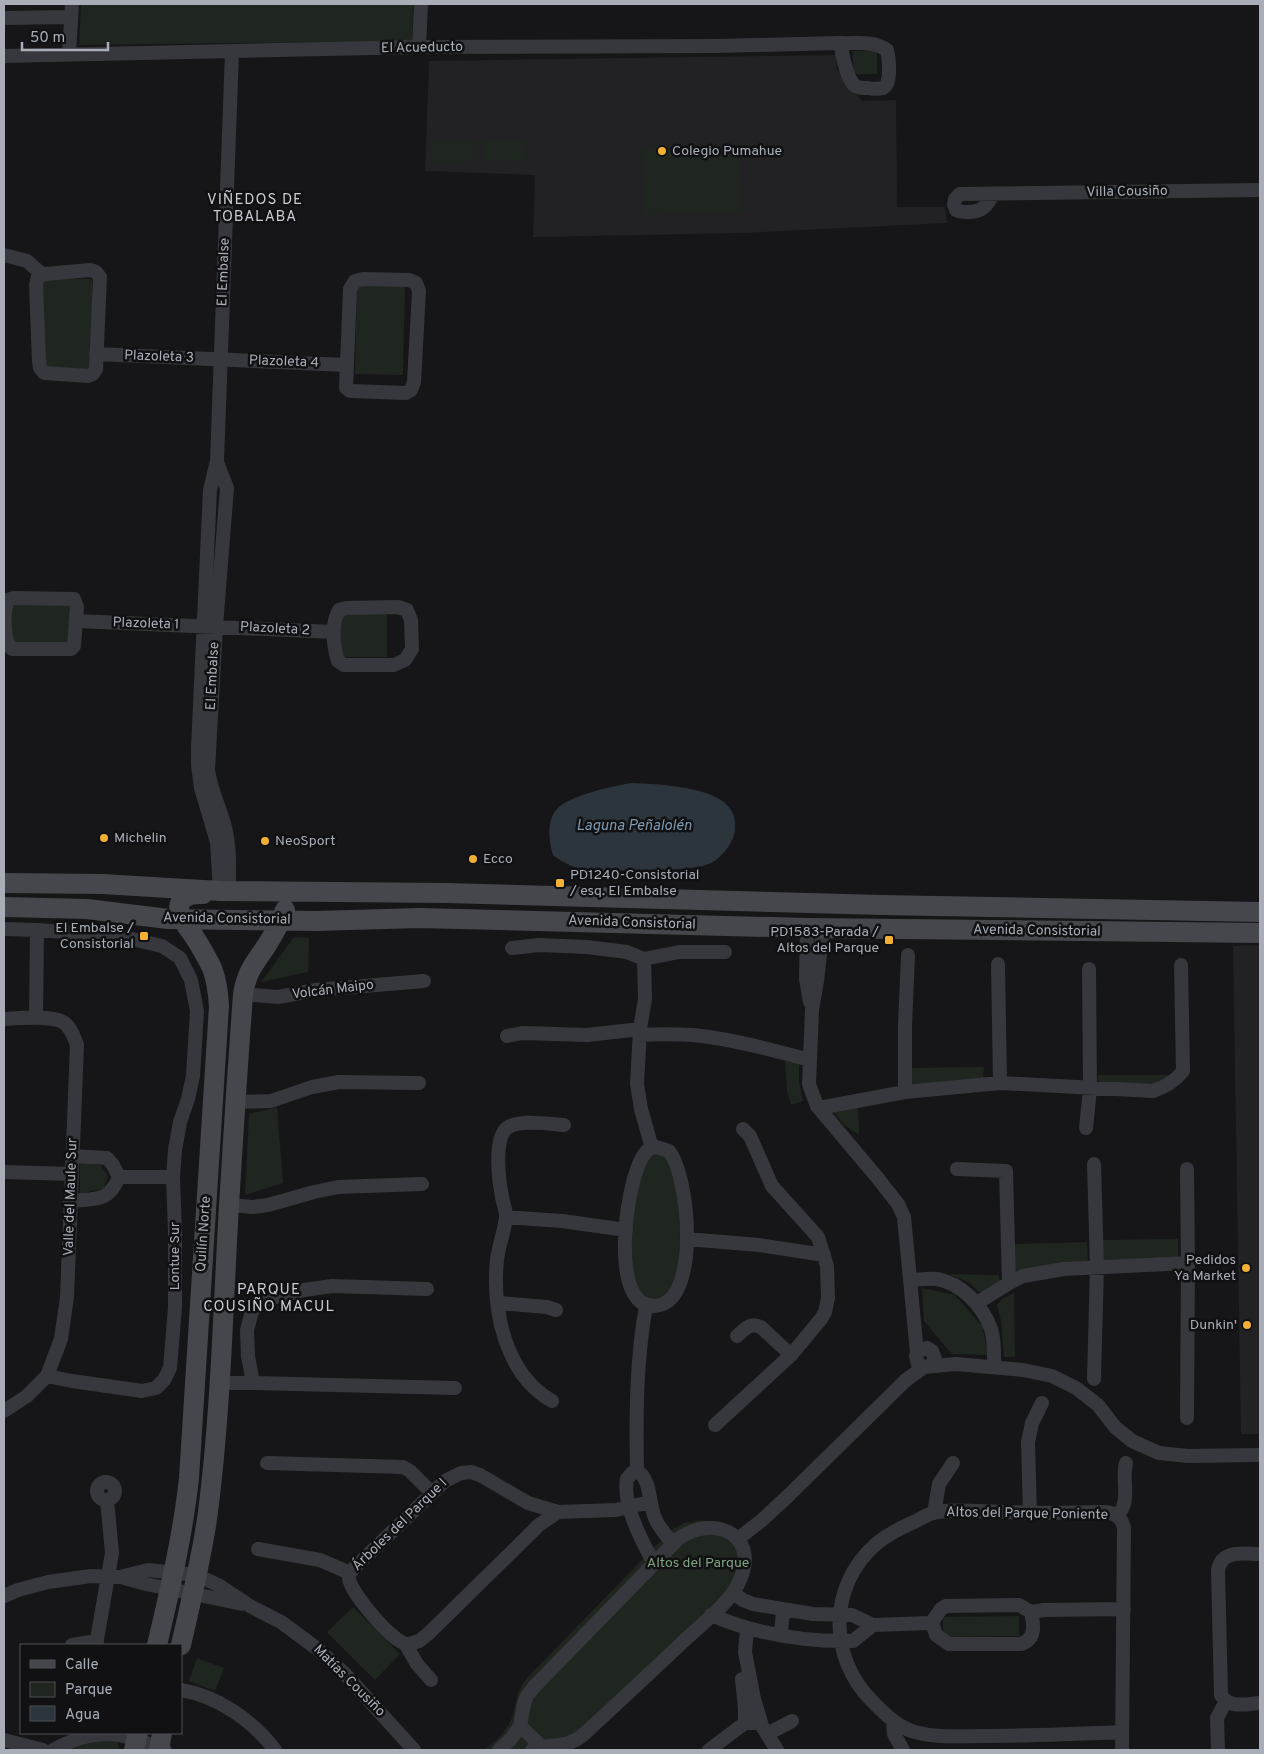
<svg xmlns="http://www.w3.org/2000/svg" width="1264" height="1754" viewBox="0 0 1264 1754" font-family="Overpass,sans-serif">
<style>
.built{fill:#222225}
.green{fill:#1e261f}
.water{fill:#2c353c}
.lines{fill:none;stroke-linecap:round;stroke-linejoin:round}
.street{stroke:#37383d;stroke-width:14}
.secondary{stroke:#45474d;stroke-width:20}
.poi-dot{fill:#f2b134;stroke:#111113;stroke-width:2}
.labels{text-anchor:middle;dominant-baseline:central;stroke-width:5;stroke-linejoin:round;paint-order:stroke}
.street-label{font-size:14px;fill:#a8adb8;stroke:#111113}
.poi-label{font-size:14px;fill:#a8adb8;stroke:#111113;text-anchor:start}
.park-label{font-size:14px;fill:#7fa381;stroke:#111113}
.neighbourhood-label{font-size:15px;letter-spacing:1px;fill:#c9ccd4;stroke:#111113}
.water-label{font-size:15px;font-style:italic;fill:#7f9bb3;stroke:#111113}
</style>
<rect width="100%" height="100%" fill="#161618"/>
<path class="built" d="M836,55l1,14 25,32 34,-1 1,107h48l2,16 -206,10 -208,4 2,-62 -110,-4 4,-110z
M1260,945v489h-19l-8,-488z"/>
<path class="green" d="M81,4h332l-1,37 -333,4z
M853,51h24v23h-24z
M524,140l1,20 -41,1 -1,-20z
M472,141l1,20 -41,2 -1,-21z
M739,146l2,66 -97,3 -2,-66z
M39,278l53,1v91l-54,-1z
M357,278l48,1 -2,96 -48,-1z
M70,601v41h-61v-40z
M387,610v47h-49v-46z
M294,937l15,1 -1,34 -47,10z
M785,1061l14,3v18l4,19 -12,4 -4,-14z
M984,1067l-1,13 -70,7 -5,-3v-16z
M1098,1075h72l-17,10 -55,1z
M277,1107l6,76 -38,12 4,-81z
M858,1107l1,28 -16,-11 -11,-15z
M650,1154h15c2,6 6,12 8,17 7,26 12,95 -2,119 -3,4 -11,8 -16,11 -6,-3 -13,-4 -17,-10 -2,-4 -3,-10 -4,-15 -8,-37 -1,-88 16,-122z
M80,1163l20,2 8,11 -4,12 -24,6z
M1178,1239v20l-72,3 -4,-4v-18z
M1087,1242l1,21 -69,10 -5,-4v-25z
M948,1274l51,1 1,10 -17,10 -15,-13z
M922,1288l33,7 27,31 7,29 -37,-1 -28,-33z
M1014,1293l1,64h-11l-3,-36 -4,-16 5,-6z
M702,1520l17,3 22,28 -6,34 -150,150 -46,15h-55c12,-8 25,-21 29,-36 4,-15 4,-23 14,-36l144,-148 13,-7z
M353,1607l47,47 -25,26 -48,-48z
M1019,1616v20l-76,1v-20z
M197,1658l27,10 -9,23 -26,-10z
M101,1740l17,1 1,9h-54l19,-7z"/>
<path class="water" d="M631,783c25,1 86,3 100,27 4,6 4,11 4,18 0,12 -10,25 -19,32 -14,12 -64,9 -83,10 -13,0 -28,3 -42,1 -13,-1 -28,-8 -38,-16 -4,-14 -7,-34 4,-46 11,-13 56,-23 74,-26z"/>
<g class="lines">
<path class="street" d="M4,18l67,-1
M419,47l2,-43
M69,54l3,-50
M4,56l415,-9 299,-1 122,-3c17,1 32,-3 47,7 2,8 5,34 -4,38 -3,1 -11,1 -15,0 -5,0 -12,0 -15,-4 -8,-11 -10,-28 -13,-41
M993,194c-6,12 -11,18 -25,18 -5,0 -8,0 -12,-2l-2,-5 1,-6 5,-5 300,-4
M4,255l23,6 16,14
M90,270l6,2 4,5 -4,92 -3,5 -5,2 -44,-3 -4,-5 -1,-7 -3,-76 2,-9 7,-2z
M363,279l46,1 7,3 3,8 -5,91 -3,8 -5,3 -56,-2 -4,-3 4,-99 5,-8z
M96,354l250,11
M217,462l10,26 -11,138 -8,144c3,21 12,38 17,57 5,20 4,43 4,64
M14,598l60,1 3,8 -3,39 -3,3h-59c-9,-8 -9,-38 -4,-49z
M398,607l9,3 4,10 1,29 -7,11 -11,5h-50l-6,-4c-5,-15 -7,-37 1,-51l7,-2z
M77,621l257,11
M220,891l-3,-49 -16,-54 -3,-23v-17l12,-258 7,-29 15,-409
M807,928l-1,51 4,23
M823,928l-6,53 -5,29 -3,74 8,22 59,70 22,28 6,13 13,136
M4,929l33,1 82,6 43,10 18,12 11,22 6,31 -4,65 -5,23 -8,23 -5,28 -2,27 2,55v75l-5,61 -6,12 -8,8 -14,3 -70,-10 -25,-5
M512,948l27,-3 48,2 40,5 17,7 35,-7h46
M644,959l1,40 -5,30 -3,55 4,25 11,39
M998,964l2,119
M243,994l35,3 38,-7 108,-9
M36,1018l1,-88
M4,1019c15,-1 46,-4 59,3 8,5 11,15 14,23l-10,252 -6,42 -14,37 -20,20 -23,15
M639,1035c18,-1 36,-1 54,0 39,4 79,15 117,25
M507,1036l15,-3 65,2 53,-6
M905,1092v-67l3,-70
M235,1102l36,-1 41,-14 27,-5 80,1
M819,1108l86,-16 95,-9 153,8c13,-4 22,-10 30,-20l-2,-106
M1086,1128l4,-39 -1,-120
M656,1147l13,4c20,25 31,144 -9,154 -54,14 -35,-130 -14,-153 3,-4 6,-4 10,-5z
M1094,1164l3,103 -3,112
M957,1169l49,2 3,112
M4,1172l68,2
M119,1177h54
M70,1201c26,-3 38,2 49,-24l-6,-12 -6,-7 -35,-2
M229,1205l24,2 15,-2 46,-13 24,-5 84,-3
M506,1217l56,4 64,9
M687,1239l72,6 65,10
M910,1280c8,0 18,-2 27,-1 24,4 46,27 54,50 4,12 3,26 3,38
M427,1289l-95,-3 -28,4 -40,10 -12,11 -5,19 1,26 5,27 202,5
M498,1303l49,4 9,3
M977,1303l32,-20 14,-7 41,-7 124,-6
M737,1336c8,-7 14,-15 25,-8l29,27
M931,1365l4,-6 -3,-8 -5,-3 -7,2 -4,6 2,8 6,3 32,-3 67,6 29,6 24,12 22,17 17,22 17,14 27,12 29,3 72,-1
M220,1383h33
M552,1401c-47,-27 -60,-91 -55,-141 1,-12 9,-34 9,-44 0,-6 -3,-13 -4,-19 -3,-16 -8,-54 3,-67 10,-12 44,-6 59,-5
M1187,1418l1,-155 -1,-94
M715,1425l76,-70 30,-36 4,-7 3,-14 -1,-32 -9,-29 -46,-51 -22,-50 -7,-7
M267,1463l136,4 7,4 22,22
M637,1471c-1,-55 -1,-110 9,-165
M637,1471l-5,2 -5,6c-5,25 15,63 27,84
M637,1471c14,7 12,34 18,47 4,10 12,18 18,26
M97 1491a9 9 0 1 1 18 0a9 9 0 1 1-18 0Z
M558,1512l-19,13 -111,109 -9,7 -13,4c-4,-3 -9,-5 -13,-9 -11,-9 -47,-48 -44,-61 1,-3 3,-4 5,-7l91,-87 16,-8 10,-1 9,3 48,28 30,9 58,-2 34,-8
M934,1513l5,-29 14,-21
M1030,1513l-2,-71 4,-19 10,-20
M1117,1516c15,-16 4,-33 9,-53
M739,1538l22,-17 27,-25 118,-116 18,-13
M258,1549l62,11 30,13
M1260,1554c-16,0 -38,-5 -42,16l3,125c8,14 25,9 39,8
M121,1577l25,7 96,20
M733,1593l10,7 10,4 60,10 39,1 21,10 59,-2
M4,1596l14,-6 30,-8 43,-6 29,1 28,-7 49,5 23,11 30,20 31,16 38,28 27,25 68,75
M1031,1612c3,13 5,27 -10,32h-72l-13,-9 -4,-13 9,-13 5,-3 73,-1 12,7 13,-2 80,-1
M711,1615c45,19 93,27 142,26l20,-16
M747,1629l-2,23 9,47 8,27 15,24
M781,1635l2,-25
M72,1645l25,-4
M96,1645l16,-92 -5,-53
M406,1645l11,19 14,16
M742,1679l3,30v14
M181,1690c37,6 72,31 94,60
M893,1722l1,12 9,16
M520,1726l21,20
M767,1734l25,-13
M4,1740l39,10
M53,1750c21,-12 50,-21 75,-13 13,3 25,9 37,13
M499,1750l12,-11 9,-13 4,-22 3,-8 7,-9 145,-149c40,-26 84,1 58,48 -9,18 -35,38 -50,52 -35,33 -69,65 -104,97 -20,16 -33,6 -51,15
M709,1750l36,-27h9
M1122,1750l2,-222c-2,-11 -10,-16 -21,-16 -33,1 -65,1 -98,0 -19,0 -55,-4 -72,1 -7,2 -14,7 -21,10 -12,5 -25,12 -36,21 -48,42 -48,113 -4,157 13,13 25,26 43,31 21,6 45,4 67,4 47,0 94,-2 140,-4
M1218,1750l-1,-32 9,-17"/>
<path class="secondary" d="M4,883l98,1 118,7 226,2 436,12 378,7
M4,907l83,2 81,10 148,2 103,-3 388,10 453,5
M157,1645c13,-55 26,-111 32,-167l30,-472c-1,-14 -2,-25 -7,-38 -5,-10 -11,-21 -17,-30 -4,-7 -10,-13 -13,-20 -9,-18 5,-25 21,-24
M181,1645c10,-44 21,-88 27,-133 13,-102 15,-204 21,-307 4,-70 9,-141 14,-211 4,-23 11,-30 24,-49 7,-11 13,-23 18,-35
M134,1750l4,-17
M159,1750l3,-17"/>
</g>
<g class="poi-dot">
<circle cx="662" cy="151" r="5"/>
<circle cx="104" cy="838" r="5"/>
<circle cx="265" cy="841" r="5"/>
<circle cx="473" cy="859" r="5"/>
<rect x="555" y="878" width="10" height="10" rx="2.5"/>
<rect x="139" y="931" width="10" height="10" rx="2.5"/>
<rect x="884" y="935" width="10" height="10" rx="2.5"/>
<circle cx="1246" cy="1268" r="5"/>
<circle cx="1247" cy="1325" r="5"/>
</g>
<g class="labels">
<g class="street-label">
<text transform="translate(422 48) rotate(-1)">El Acueducto</text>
<text transform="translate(1127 192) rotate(-1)">Villa Cousiño</text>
<text transform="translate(224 272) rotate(-88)">El Embalse</text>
<text transform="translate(159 357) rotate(2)">Plazoleta 3</text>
<text transform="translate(284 362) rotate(2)">Plazoleta 4</text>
<text transform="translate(146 624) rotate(2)">Plazoleta 1</text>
<text transform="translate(275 629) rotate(3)">Plazoleta 2</text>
<text transform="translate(213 676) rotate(-87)">El Embalse</text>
<text transform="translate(227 919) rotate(1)">Avenida Consistorial</text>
<text transform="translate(632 923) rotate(2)">Avenida Consistorial</text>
<text transform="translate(1037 931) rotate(1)">Avenida Consistorial</text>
<text transform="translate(333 990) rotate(-7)">Volcán Maipo</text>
<text transform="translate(71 1197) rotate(-88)">Valle del Maule Sur</text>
<text transform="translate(204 1234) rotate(-86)">Quilín Norte</text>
<text transform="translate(175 1256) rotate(-90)">Lontue Sur</text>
<text transform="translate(1027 1514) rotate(1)">Altos del Parque Poniente</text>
<text transform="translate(400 1525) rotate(-44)">Árboles del Parque I</text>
<text transform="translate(349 1681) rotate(45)">Matías Cousiño</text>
</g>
<g class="poi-label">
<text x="672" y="151">Colegio Pumahue</text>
<text x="114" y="838">Michelin</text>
<text x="275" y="841">NeoSport</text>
<text x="483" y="859">Ecco</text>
<text x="570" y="875">PD1240-Consistorial<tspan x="570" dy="16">/ esq. El Embalse</tspan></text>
<text x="134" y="928" text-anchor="end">El Embalse /<tspan x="134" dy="16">Consistorial</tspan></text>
<text x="879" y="932" text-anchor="end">PD1583-Parada /<tspan x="879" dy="16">Altos del Parque</tspan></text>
<text x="1236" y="1260" text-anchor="end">Pedidos<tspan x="1236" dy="16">Ya Market</tspan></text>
<text x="1237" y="1325" text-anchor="end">Dunkin'</text>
</g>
<g class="park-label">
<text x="698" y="1563">Altos del Parque</text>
</g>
<g class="neighbourhood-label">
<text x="255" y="200">VIÑEDOS DE<tspan x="255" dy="17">TOBALABA</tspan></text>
<text x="269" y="1290">PARQUE<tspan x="269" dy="17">COUSIÑO MACUL</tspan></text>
</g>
<g class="water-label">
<text x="634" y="826">Laguna Peñalolén</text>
</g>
</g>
<rect width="1264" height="1754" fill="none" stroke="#a8adb8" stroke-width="10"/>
<rect x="20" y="1644" width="162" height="90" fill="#111113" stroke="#4d4f55"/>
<rect x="30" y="1660" width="25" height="8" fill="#45474d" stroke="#4d4f55"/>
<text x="65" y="1669" font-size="15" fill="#a8adb8">Calle</text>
<rect x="30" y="1682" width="25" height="15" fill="#1e261f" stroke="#4d4f55"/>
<text x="65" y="1694" font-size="15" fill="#a8adb8">Parque</text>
<rect x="30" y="1706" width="25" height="15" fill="#2c353c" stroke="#4d4f55"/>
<text x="65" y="1719" font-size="15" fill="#a8adb8">Agua</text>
<path d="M22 42v8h86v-8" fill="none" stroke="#a8adb8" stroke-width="2.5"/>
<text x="30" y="42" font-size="15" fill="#a8adb8" stroke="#111113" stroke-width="4" paint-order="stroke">50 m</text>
</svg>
